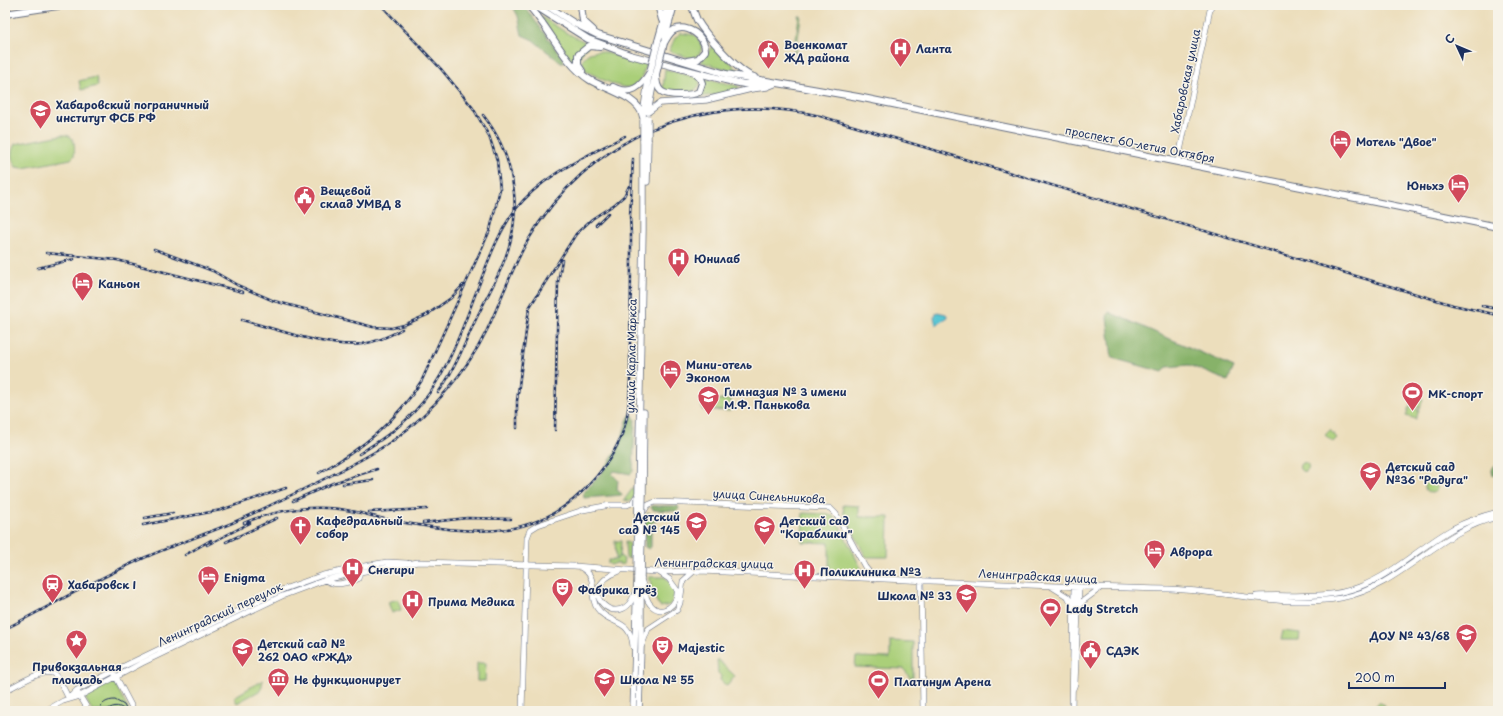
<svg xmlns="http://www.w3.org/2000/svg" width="1503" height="716" viewBox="0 0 1503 716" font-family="'Playpen Sans',sans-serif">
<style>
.green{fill:#aacf79;stroke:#627f6c}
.forest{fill:#87b269;stroke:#517064}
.water{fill:#5ac6d3;stroke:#3a7a98}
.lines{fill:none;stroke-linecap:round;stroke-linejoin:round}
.secondary-casing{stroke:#646c7f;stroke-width:6}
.primary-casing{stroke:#646c7f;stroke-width:7}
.highway-casing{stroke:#646c7f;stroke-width:8}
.secondary{stroke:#fff;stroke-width:5}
.primary{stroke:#fff;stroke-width:5.5}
.highway{stroke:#fff;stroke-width:6}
.tram{stroke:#1b2f5e;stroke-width:1}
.rail-casing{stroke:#1b2f5e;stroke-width:2.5}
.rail{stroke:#f7f3e8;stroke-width:1;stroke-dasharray:3;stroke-linecap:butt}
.primary-bridge-casing{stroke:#646c7f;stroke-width:7;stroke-linecap:butt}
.highway-bridge-casing{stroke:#646c7f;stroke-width:8;stroke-linecap:butt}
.primary-bridge{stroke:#fff;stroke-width:5.5}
.highway-bridge{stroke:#fff;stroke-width:6}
.labels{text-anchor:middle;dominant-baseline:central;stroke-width:3;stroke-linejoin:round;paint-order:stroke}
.poi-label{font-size:11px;font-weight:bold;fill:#1b2f5e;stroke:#f7f3e8;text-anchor:start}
.street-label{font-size:11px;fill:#1b2f5e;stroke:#f7f3e8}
</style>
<rect width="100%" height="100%" fill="#f7f3e8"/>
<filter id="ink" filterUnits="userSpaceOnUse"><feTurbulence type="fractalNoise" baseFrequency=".025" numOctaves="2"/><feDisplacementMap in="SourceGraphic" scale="8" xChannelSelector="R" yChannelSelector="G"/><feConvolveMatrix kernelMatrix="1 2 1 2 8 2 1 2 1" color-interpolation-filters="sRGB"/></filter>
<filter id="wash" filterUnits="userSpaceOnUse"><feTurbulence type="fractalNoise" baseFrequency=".012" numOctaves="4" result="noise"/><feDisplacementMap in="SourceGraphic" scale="16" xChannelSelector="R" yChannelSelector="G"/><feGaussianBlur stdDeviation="0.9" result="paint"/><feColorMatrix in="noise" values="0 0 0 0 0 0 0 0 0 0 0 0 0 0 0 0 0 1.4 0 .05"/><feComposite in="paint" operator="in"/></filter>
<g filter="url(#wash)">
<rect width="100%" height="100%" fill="#ecdebc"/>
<path class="green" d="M540,16l27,17 22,11 -15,20z
M799,16h2l-5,37h-2z
M680,33l15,2c8,10 10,16 -2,24l-24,-8 6,-13z
M714,44l26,29 -39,-11z
M600,51l46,13c-2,7 -4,15 -9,20 -10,11 -40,-8 -51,-13l-4,-10c4,-8 9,-9 18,-10z
M665,69l33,9 2,6c-6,13 -28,11 -37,4z
M96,77l2,9 -17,4 -2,-9z
M703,78l35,8 1,2 -23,7 -19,2h-2c8,-6 10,-9 8,-19z
M62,135c14,-1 13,11 12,21l-3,3 -48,9 -7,-1c-5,-8 -6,-14 -1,-23z
M1412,396l11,3 -3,9 -10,-3z
M703,399l28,1 -1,11 -28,-1z
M1409,407l10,3 -3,9 -10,-3z
M1330,430l7,8 -4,4 -8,-7z
M1299.5 467a4.5 4.5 0 1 1 9 0a4.5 4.5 0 1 1-9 0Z
M1425 487a6 6 0 1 1 12 0a6 6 0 1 1-12 0Z
M633,488h2v7l-4,6 -7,-1z
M843,505l16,1v11h30l-1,40h-22l-22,-42z
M803,513l26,1 7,5 27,53 -34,-1v-28l-27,-1z
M615,541h6l-1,14 -4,5z
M625,541l5,3v14h-4z
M620,556l4,3 -1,6 -7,-2 -5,2 -3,-2v-3h8z
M649,577h16c10,11 13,14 5,28l-10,2 -10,-17 1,-10h-3z
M398,599l3,11 -9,3 -4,-11z
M1283,631l17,2 -1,7h-18z
M890,641l23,1v36h-3l-6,-9 -49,-2 1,-10 34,1z
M717,659l18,17 -8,10 -7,-6 1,-4 -3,-3z
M477,663h9l-1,18h-8z
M113,680l16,31h-37l-8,-15z
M263,680l-2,10 -24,13 -3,-6z
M1378,702l7,3 -3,6h-11z"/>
<path class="forest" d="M512,5l13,2 39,53v3h-3l-28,-23 -11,-5 -4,-19z
M1109,312l125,55 -6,14 -39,-16 -22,2 -4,5 -51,-14 -5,-41z
M631,414l4,5 -2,52 -2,3 -17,-3 -2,3 6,6 -1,10 6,5 -39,3 -1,-5c15,-15 28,-31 37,-50 4,-9 5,-22 11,-29z
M1498,464v15l-5,-4 -1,-5 2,-4z
M652,506h26l1,3 -2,2 -23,-1 -3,-2z
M649,512l3,5 4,1v3l-5,2v24l-2,2 -4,-2v-31z"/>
<path class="water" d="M937,312l9,2 2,3 -12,8 -2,-8z"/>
</g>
<g filter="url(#ink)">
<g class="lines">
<defs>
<path id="secondary" d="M1178,161l33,-156
M643,513l5,-8 7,-3 175,6 6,6 29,53 10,12
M580,567c21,11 7,26 17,41 12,18 34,9 36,39
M620,571c-52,19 3,64 15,21
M325,580c11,7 21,3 33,-1l2,-7
M921,580l2,131
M642,582c2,7 3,16 8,22 11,14 29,1 27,-14l-8,-11 -9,-6
M1052,587l16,10 5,10
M1256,596c35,-2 69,4 103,-9 35,-13 61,-40 93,-58 15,-8 30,-13 46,-17
M1078,609l5,-8 16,-12
M642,645l6,-16 29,-19 3,-7 3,-22 10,-9
M115,675l19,36
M1073,689l2,-5 4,-96
M5,691c10,-5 39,-24 49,-17 6,5 11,18 15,25
M78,693l11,18
M69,698l8,-8 43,-22 164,-79 39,-14 41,-9 23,-4 20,1
M45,711l18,-10 17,-5 62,-33 140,-67 43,-16 35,-8 58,-10 156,4 81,6 43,-1c157,6 314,15 471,18 58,2 114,19 172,9 60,-11 97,-68 157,-81
M522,711l5,-173 3,-8 8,-5 45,-15 27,-5h17l5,-2 6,-9
M1072,711l2,-124"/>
<path id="primary" d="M648,112l12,-9 46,-3 45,-11 16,-2 10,-4
M648,112l7,-37
M643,115l6,-41
M647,182l1,-42
M638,494l5,-264v-90
M643,494l1,-82
M633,711l4,-134
M639,711l2,-63v-70"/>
<path id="highway" d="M528,5c21,22 36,59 62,75 15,9 50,17 53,37
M534,5l54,34 42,16 95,25 19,4h23
M546,5l28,18 24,12 128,39 132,23 640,130
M581,5l2,16 10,9
M658,5l4,15
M692,5c1,5 3,10 5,15 8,14 42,53 57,57
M5,14l59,-9
M665,37l9,-32
M658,41l10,-36
M664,43c3,-5 5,-10 10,-13 13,-7 32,7 31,21l-7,8 -11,2
M582,71l-4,-6v-10l11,-9 11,1
M656,74c0,18 6,21 24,21 7,0 13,0 19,-3l3,-9 -2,-5 -4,-3
M613,87c18,9 28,0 37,-15"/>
</defs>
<use href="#secondary" class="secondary-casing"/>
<use href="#primary" class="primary-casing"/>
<use href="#highway" class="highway-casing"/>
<use href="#secondary" class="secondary"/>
<use href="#primary" class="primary"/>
<use href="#highway" class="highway"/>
<path class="tram" d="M99,711c2,-8 8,-11 16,-11l9,5 3,6
M105,711c7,-5 13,-7 20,-1"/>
<defs>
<path id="rail" d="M596,225l12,-12
M154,249l59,22 24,14 37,16 99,26 19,1 12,-3 25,-11
M46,253l71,7 126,32
M38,268l36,-9
M1482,306l16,3
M425,316l26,-18 12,-13
M242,320c35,9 84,28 120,24 14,-2 28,-8 40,-15
M438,393c17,-23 27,-51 39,-76 12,-25 28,-51 34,-78 10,-43 -1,-90 -28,-124
M517,428v-27l12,-93 47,-74 16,-15 23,-15 9,-8 5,-10
M555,430l3,-148 4,-22
M359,454c19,-12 39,-25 55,-42 30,-31 46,-77 61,-117 12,-30 21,-59 40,-85 27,-35 72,-54 110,-74
M319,473c43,-24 77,-51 103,-93l68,-150 10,-41 -3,-29 -8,-24 -16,-28 -32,-39 -60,-64
M343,484l30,-4
M293,501l40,-18 44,-14
M369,512l58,-3
M145,518l28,-5
M244,523c32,-14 73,-19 107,-12 17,3 33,9 49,11 77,13 141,21 196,-45 16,-19 29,-43 32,-67 3,-22 2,-44 2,-66 1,-37 1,-73 1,-110l-1,-18 3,-57
M423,523l44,-5 44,1
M143,525l78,-15 65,-22
M226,542l51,-24
M207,545l43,-22
M185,555l26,-15
M5,629c47,-24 93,-51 141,-72 28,-12 57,-22 86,-34 36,-16 70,-33 106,-51 19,-10 39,-20 57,-33 37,-27 72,-68 92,-109 14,-29 24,-60 40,-88 61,-106 175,-153 293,-126l633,189 45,10"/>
</defs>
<use href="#rail" class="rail-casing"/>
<use href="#rail" class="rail"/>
<defs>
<path id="primary-bridge" d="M643,120v20
M648,140v-22
M637,577l1,-83
M641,578l2,-84"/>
<path id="highway-bridge" d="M650,72l8,-31
M656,74l8,-31"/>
</defs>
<use href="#primary-bridge" class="primary-bridge-casing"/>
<use href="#highway-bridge" class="highway-bridge-casing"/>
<use href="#primary-bridge" class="primary-bridge"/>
<use href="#highway-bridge" class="highway-bridge"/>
</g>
</g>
<defs>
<symbol id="hospital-pin" viewBox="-11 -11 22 30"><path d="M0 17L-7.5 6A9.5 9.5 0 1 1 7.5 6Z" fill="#d1495b" stroke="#f7f3e8"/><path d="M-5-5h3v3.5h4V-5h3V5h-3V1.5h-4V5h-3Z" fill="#fff"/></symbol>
<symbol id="civic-pin" viewBox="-11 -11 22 30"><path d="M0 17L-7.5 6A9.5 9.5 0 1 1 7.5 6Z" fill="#d1495b" stroke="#f7f3e8"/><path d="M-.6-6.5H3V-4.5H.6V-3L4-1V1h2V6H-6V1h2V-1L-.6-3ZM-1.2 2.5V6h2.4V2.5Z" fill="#fff"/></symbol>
<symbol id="university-pin" viewBox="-11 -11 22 30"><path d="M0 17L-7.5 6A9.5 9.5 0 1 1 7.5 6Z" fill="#d1495b" stroke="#f7f3e8"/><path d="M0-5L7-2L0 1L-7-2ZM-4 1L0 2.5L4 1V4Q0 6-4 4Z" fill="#fff"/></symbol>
<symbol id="hotel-pin" viewBox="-11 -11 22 30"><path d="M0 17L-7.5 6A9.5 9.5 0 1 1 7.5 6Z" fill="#d1495b" stroke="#f7f3e8"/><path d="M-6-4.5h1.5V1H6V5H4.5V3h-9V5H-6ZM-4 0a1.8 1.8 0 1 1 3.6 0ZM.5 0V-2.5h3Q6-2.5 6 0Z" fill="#fff"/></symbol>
<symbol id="stadium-pin" viewBox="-11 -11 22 30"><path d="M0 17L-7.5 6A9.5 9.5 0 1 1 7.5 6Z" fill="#d1495b" stroke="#f7f3e8"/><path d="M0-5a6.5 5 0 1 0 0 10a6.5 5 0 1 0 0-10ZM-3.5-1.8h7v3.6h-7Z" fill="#fff"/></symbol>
<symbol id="school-pin" viewBox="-11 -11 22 30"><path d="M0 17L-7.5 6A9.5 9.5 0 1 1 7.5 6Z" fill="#d1495b" stroke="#f7f3e8"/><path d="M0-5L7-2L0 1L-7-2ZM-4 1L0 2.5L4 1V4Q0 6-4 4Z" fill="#fff"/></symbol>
<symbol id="church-pin" viewBox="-11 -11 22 30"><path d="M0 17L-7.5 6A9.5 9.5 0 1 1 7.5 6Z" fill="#d1495b" stroke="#f7f3e8"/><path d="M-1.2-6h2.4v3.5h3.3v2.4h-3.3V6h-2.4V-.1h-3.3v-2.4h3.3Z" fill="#fff"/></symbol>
<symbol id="station-pin" viewBox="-11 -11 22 30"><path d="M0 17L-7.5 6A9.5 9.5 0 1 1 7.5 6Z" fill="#d1495b" stroke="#f7f3e8"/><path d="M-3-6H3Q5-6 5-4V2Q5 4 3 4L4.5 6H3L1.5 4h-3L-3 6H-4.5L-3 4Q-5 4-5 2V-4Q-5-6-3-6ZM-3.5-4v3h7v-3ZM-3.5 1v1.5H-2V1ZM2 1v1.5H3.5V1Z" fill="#fff"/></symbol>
<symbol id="theatre-pin" viewBox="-11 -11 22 30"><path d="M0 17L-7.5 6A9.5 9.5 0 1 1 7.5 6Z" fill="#d1495b" stroke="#f7f3e8"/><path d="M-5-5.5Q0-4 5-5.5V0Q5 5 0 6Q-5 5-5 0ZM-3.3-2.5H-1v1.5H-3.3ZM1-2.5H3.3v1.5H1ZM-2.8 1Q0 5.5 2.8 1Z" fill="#fff"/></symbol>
<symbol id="sight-pin" viewBox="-11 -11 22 30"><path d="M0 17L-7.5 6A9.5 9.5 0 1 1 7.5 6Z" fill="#d1495b" stroke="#f7f3e8"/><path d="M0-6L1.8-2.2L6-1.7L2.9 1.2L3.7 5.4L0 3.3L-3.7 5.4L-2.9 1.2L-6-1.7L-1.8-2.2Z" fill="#fff"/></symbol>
<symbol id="museum-pin" viewBox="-11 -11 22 30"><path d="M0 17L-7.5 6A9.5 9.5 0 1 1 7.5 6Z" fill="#d1495b" stroke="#f7f3e8"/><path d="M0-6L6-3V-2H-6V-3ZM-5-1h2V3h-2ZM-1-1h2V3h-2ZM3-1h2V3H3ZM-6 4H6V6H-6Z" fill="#fff"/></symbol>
</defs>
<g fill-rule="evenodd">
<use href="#hospital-pin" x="888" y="36" width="25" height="34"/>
<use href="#civic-pin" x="756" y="38" width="25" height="34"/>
<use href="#university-pin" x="28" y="98" width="25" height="34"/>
<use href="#hotel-pin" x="1328" y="128" width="25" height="34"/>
<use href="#hotel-pin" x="1446" y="172" width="25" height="34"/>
<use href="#civic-pin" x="292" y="184" width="25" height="34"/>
<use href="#hospital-pin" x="666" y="246" width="25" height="34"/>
<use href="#hotel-pin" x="70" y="270" width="25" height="34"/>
<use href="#hotel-pin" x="658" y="358" width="25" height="34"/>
<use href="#stadium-pin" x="1400" y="380" width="25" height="34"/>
<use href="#school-pin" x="696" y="384" width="25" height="34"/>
<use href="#school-pin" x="1358" y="460" width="25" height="34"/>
<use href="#school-pin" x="684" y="510" width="25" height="34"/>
<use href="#church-pin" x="288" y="514" width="25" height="34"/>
<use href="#school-pin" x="752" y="514" width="25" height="34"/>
<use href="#hotel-pin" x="1142" y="538" width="25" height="34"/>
<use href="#hospital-pin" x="340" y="556" width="25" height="34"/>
<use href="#hospital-pin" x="792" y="558" width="25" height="34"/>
<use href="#hotel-pin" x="196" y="564" width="25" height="34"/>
<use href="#station-pin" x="40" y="572" width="25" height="34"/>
<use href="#theatre-pin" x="550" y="576" width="25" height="34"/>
<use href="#school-pin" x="954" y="582" width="25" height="34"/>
<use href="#hospital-pin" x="400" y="588" width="25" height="34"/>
<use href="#stadium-pin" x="1038" y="596" width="25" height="34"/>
<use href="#school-pin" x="1454" y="622" width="25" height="34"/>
<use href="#sight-pin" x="64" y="628" width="25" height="34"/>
<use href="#theatre-pin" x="650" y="634" width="25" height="34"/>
<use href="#school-pin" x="230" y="636" width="25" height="34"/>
<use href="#civic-pin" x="1078" y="638" width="25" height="34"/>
<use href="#museum-pin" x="266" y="666" width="25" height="34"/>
<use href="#school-pin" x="592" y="666" width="25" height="34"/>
<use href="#stadium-pin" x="866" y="668" width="25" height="34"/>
</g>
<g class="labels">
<g class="poi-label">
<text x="784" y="44">Военкомат<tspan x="784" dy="13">ЖД района</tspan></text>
<text x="916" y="48">Ланта</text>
<text x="56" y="104">Хабаровский пограничный<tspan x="56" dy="13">институт ФСБ РФ</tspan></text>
<text x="1356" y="141">Мотель "Двое"</text>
<text x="1444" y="185" text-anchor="end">Юньхэ</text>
<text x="320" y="190">Вещевой<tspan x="320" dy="13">склад УМВД 8</tspan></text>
<text x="694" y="258">Юнилаб</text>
<text x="98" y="283">Каньон</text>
<text x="686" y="364">Мини-отель<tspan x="686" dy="13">Эконом</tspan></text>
<text x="724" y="391">Гимназия № 3 имени<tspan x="724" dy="13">М.Ф. Панькова</tspan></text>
<text x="1428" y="393">МК-спорт</text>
<text x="1386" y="466">Детский сад<tspan x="1386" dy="13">№36 "Радуга"</tspan></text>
<text x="680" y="516" text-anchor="end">Детский<tspan x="680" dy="13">сад № 145</tspan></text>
<text x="316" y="520">Кафедральный<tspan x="316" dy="13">собор</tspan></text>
<text x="780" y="520">Детский сад<tspan x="780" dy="13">"Кораблики"</tspan></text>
<text x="1170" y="551">Аврора</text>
<text x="368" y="569">Снегири</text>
<text x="820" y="571">Поликлиника №3</text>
<text x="224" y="577">Enigma</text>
<text x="68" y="584">Хабаровск I</text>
<text x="578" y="589">Фабрика грёз</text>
<text x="952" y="595" text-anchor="end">Школа № 33</text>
<text x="428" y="601">Прима Медика</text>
<text x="1066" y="608">Lady Stretch</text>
<text x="1450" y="635" text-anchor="end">ДОУ № 43/68</text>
<text x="258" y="643">Детский сад №<tspan x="258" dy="13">262 ОАО «РЖД»</tspan></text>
<text x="678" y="647">Majestic</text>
<text x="1106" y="650">СДЭК</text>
<text x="77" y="666" text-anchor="middle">Привокзальная<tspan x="77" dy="13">площадь</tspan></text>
<text x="294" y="679">Не функционирует</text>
<text x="620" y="679">Школа № 55</text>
<text x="894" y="681">Платинум Арена</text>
</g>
<g class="street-label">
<text transform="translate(1185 81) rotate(-78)">Хабаровская улица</text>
<text transform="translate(1140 144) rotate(11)">проспект 60-летия Октября</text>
<text transform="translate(631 356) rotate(-89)">улица Карла Маркса</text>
<text transform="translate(769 496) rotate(3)">улица Синельникова</text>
<text transform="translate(714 563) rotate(1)">Ленинградская улица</text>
<text transform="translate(1038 576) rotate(3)">Ленинградская улица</text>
<text transform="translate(220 614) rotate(-25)">Ленинградский переулок</text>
</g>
</g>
<rect width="1503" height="716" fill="none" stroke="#f7f3e8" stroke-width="20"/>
<g transform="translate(1457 46) rotate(314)" stroke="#f7f3e8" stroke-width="3" paint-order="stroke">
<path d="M0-3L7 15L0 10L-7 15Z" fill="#1b2f5e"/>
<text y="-6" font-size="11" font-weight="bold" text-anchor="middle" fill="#1b2f5e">С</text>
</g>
<path d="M1349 682v6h96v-6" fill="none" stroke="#1b2f5e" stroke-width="2"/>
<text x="1355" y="682" font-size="12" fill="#1b2f5e" stroke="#f7f3e8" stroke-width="3" paint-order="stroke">200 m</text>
</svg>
